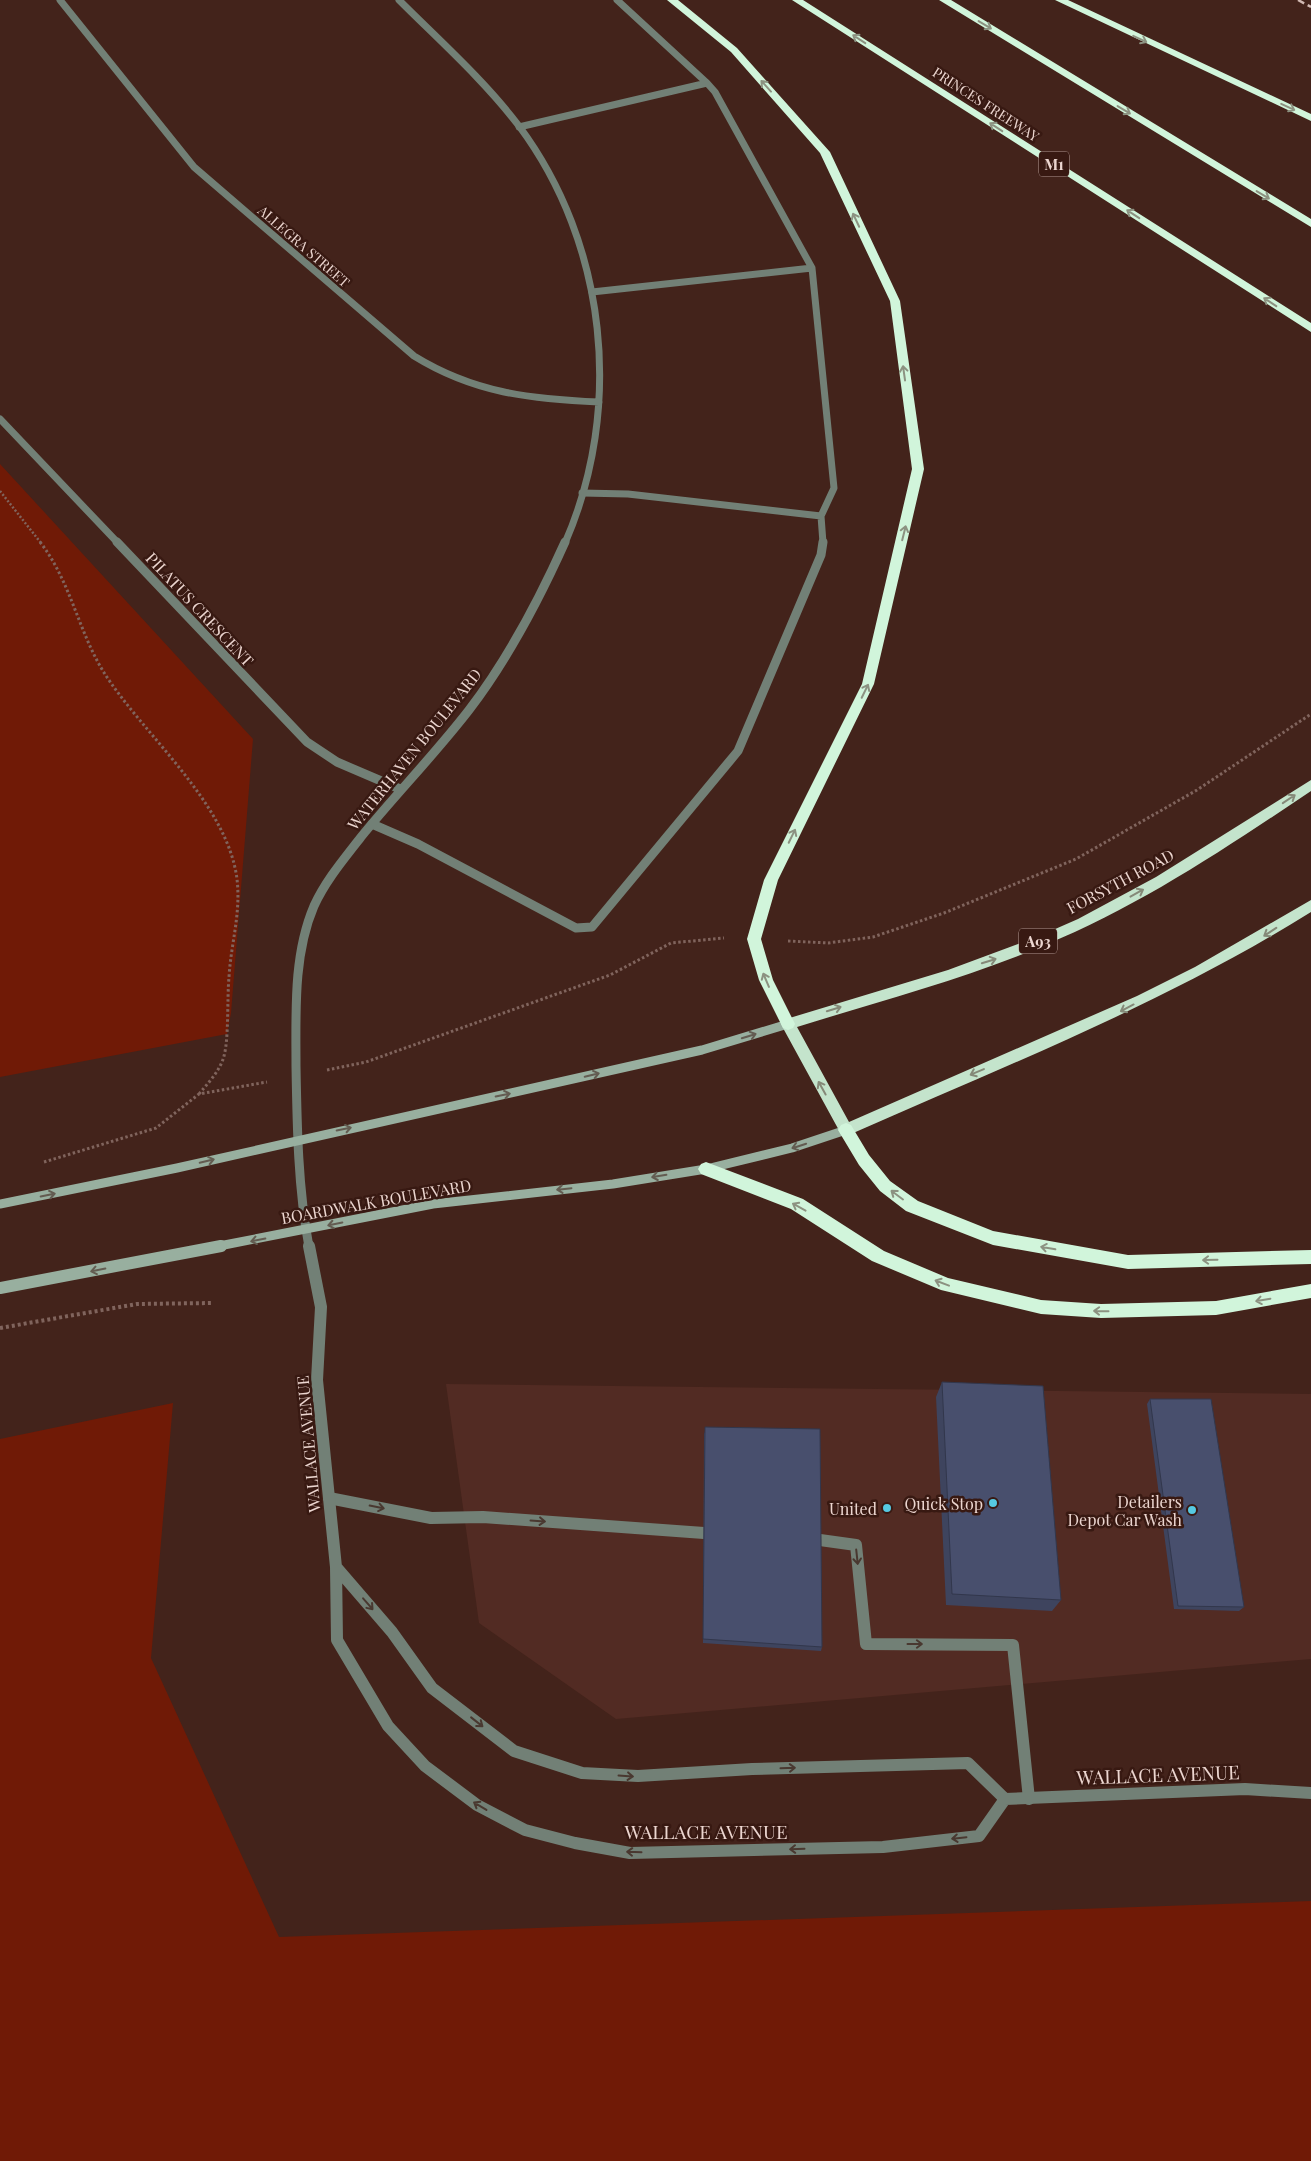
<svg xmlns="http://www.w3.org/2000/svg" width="1311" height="2161" viewBox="0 0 1311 2161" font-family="'Playfair Display',serif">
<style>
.built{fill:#522b23}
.green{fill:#701a06}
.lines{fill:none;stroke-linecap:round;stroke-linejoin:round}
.path-far2{stroke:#80645d;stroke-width:2.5;stroke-dasharray:2 2;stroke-linecap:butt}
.path-far1{stroke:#80645d;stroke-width:3;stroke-dasharray:2.5 2.5;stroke-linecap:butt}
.path{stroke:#80645d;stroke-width:4;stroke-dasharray:3 3;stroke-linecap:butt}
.service-far2{stroke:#728076;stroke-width:7}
.service-far1{stroke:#728076;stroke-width:9}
.service{stroke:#728076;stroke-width:12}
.minor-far2{stroke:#728076;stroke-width:7}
.minor-far1{stroke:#728076;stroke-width:9}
.minor{stroke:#728076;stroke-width:12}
.secondary-far1{stroke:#98af9f;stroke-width:9}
.secondary{stroke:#98af9f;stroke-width:12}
.trunk{fill:#c4e4cc;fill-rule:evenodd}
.motorway{fill:#d1f5db;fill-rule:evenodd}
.rail{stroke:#d1b9b3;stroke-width:2.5;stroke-dasharray:7 4;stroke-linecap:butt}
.wall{fill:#3e445e}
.building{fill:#484f6d;stroke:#32374c}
.oneway{stroke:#8c9281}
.oneway2{stroke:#858978}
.oneway3{stroke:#635c51}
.oneway4{stroke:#493830}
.poi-dot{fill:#56c9e1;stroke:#381912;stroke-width:2}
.labels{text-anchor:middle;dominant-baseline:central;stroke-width:5;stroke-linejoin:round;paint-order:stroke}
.far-street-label{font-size:14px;fill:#ecd6d0;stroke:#381912}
.shield{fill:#381912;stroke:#b69d97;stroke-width:1}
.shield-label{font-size:15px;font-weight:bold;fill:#ecd6d0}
.street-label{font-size:16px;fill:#ecd6d0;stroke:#381912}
.poi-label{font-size:16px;fill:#ecd6d0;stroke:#381912;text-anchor:end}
.near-street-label{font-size:19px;fill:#ecd6d0;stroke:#381912}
</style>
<rect width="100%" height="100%" fill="#43231b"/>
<path class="built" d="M446,1384l865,10v265l-695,60 -137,-96z"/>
<path class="green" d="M0,464l253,275 -22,274 -4,21 -227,43z
M173,1403l-22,255 128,279 1032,-36v260h-1311v-722z"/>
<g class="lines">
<path class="path-far2" d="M0,491l41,52"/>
<path class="path-far1" d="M40,542c30,38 38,88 63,129 40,64 124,131 134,208 4,35 -6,64 -8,98 -2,21 0,61 -5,79 -4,15 -16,27 -25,38
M788,941l40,2 45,-6 71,-24 132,-54 121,-69 114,-76
M327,1070l39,-8 244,-87 61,-32 53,-5
M44,1162l112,-34 43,-34 68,-12"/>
<path class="path" d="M0,1328l137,-24 75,-1"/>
<path class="service-far2" d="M707,83l8,9 97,176 22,220 -13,28 2,27
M519,127l188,-44 -90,-83
M592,292l220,-24
M582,493l46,1 193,22"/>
<path class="service-far1" d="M372,824l46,20 158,84 16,-1 146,-176 83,-196 2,-13"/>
<path class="service" d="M329,1498l102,20 52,-1 221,16
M820,1540l36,5 10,99 147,1 16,154"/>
<path class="minor-far2" d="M60,0l134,167 220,189c60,37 116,43 185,46
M399,0c41,41 85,80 120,126 88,118 105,282 46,417
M0,419l118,124"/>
<path class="minor-far1" d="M117,542l190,200 30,20 63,27
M309,1247c-11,-59 -12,-121 -13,-181 0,-53 -3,-111 18,-160 12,-26 30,-47 47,-69 35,-43 74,-83 108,-127 39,-51 70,-110 96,-168"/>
<path class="minor" d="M309,1246l12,61 -4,73 19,187 1,73 51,86 37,40 52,39 48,25 50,13 55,10 253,-6 96,-11 26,-37
M336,1567l56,65 40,56 82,63 68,22 56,3 114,-7 216,-6 37,36 240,-10 66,4"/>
<path class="secondary-far1" d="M0,1204l177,-36 525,-118 86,-26
M214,1247l219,-43 180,-20 93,-15 86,-21 54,-18"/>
<path class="secondary" d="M0,1288l221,-42"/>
<path class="trunk" d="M1311,780v11c-85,57 -171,115 -266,154 -80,34 -165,56 -248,82l52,95 288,-126 58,-29 116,-67v12c-145,91 -304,153 -460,222l-5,2 -5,-2 -58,-106 -2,-4 2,-4 165,-50 89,-33 41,-18 78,-42z"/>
<path class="motorway" d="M667,0h11l59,48 93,104 70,149 24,168 -50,215 -96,196 -17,59 12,41 22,44 -2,4 -5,2 -5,-2 -24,-48 -12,-41 17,-59 98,-196 50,-215 -22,-168 -70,-148 -89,-101z
M792,0h11l508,323v9z
M939,0h12l360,219v8z
M1055,0h13l243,114v7z
M846,1123l5,2 18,30 21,26 28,20 75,30 135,24 183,-5v14l-183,5 -135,-24 -87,-34 -26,-20 -21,-26 -21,-35 3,-5z
M706,1162l97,37 81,52 64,27 93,22 60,4 115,-3 95,-17v14l-95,17 -115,3 -60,-4 -100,-24 -69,-29 -81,-52 -90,-35 -3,-5 3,-5z"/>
<path class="rail" d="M1298,0l13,7"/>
</g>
<path class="wall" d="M942,1382l119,218 -9,11 -106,-6 -10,-208z
M1150,1399l94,208 -5,4 -65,-2 -27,-205z
M704,1432l118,215 -1,4 -118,-8z"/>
<path class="building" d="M942,1382l101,4 18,214 -109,-6z
M1150,1399h61l33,208 -66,-1z
M705,1427l115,2 2,218 -119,-8z"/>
<defs><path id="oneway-shaft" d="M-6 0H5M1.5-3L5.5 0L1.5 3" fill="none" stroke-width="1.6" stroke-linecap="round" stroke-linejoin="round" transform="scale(1.25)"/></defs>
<g class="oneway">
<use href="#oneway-shaft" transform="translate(985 25) rotate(31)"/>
<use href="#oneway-shaft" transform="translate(859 39) rotate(-147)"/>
<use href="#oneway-shaft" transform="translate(1140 39) rotate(25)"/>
<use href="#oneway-shaft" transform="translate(766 86) rotate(-132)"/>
<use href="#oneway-shaft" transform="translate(1288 107) rotate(25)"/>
<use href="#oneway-shaft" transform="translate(1124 110) rotate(31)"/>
<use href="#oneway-shaft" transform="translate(996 127) rotate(-147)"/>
<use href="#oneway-shaft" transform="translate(1263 195) rotate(31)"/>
<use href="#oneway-shaft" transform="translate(1133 214) rotate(-147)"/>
<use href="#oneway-shaft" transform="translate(856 220) rotate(-115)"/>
<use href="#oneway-shaft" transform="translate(1270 302) rotate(-147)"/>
<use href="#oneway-shaft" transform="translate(904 373) rotate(-98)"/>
<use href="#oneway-shaft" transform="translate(904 533) rotate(-76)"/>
<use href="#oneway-shaft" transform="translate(865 691) rotate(-64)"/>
<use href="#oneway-shaft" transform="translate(792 836) rotate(-64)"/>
<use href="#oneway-shaft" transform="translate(766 980) rotate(-113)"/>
<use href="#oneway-shaft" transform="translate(897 1195) rotate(-143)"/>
<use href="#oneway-shaft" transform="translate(799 1207) rotate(-151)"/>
<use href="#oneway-shaft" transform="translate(1048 1248) rotate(-170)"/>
<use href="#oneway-shaft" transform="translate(1210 1260) rotate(179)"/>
<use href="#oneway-shaft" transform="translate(942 1283) rotate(-159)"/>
<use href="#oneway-shaft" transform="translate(1263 1300) rotate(170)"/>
<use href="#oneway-shaft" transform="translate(1101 1311) rotate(-179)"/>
</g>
<g class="oneway2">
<use href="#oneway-shaft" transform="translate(1289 799) rotate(-34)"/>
<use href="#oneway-shaft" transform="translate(1137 893) rotate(-29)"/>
<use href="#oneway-shaft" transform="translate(1270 932) rotate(147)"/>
<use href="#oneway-shaft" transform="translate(989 961) rotate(-17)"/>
<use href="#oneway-shaft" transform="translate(1127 1008) rotate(152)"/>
<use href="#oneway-shaft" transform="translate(834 1009) rotate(-17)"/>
<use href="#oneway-shaft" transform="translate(977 1072) rotate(157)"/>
<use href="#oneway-shaft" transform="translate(822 1088) rotate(-119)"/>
</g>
<g class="oneway3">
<use href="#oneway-shaft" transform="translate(749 1036) rotate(-17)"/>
<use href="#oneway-shaft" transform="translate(592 1075) rotate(-13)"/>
<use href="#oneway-shaft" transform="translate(503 1095) rotate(-12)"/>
<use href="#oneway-shaft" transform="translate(344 1129) rotate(-12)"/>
<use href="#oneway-shaft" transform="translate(799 1146) rotate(162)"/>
<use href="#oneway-shaft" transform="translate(207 1161) rotate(-13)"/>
<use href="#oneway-shaft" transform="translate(659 1176) rotate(171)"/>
<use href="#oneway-shaft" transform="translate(564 1189) rotate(174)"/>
<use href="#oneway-shaft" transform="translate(48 1195) rotate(-12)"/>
<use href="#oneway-shaft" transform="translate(335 1224) rotate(168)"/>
<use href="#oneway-shaft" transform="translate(258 1240) rotate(169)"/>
<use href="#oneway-shaft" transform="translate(98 1270) rotate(169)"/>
</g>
<g class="oneway4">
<use href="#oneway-shaft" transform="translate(377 1507) rotate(11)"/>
<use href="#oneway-shaft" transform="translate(538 1521) rotate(4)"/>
<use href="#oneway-shaft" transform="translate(857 1557) rotate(84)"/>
<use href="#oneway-shaft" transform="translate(368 1604) rotate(49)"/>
<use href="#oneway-shaft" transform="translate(915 1644)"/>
<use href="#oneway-shaft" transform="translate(477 1722) rotate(38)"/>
<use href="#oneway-shaft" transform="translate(788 1768) rotate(-2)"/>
<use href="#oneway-shaft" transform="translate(626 1776) rotate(4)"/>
<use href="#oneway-shaft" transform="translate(480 1806) rotate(-149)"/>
<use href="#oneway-shaft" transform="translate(959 1838) rotate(174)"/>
<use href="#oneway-shaft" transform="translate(797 1849) rotate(178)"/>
<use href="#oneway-shaft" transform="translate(634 1852) rotate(-178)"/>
</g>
<g class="poi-dot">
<circle cx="993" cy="1503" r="5"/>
<circle cx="887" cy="1508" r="5"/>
<circle cx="1192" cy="1510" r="5"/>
</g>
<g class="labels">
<g class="far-street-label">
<text transform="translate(986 104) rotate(33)">PRINCES FREEWAY</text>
<text transform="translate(304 246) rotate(41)">ALLEGRA STREET</text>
</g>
<g class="shield">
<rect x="1039" y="151.5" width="30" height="25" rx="4"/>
<rect x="1019" y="928.5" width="38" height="25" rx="4"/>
</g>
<g class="shield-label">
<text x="1054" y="164">M1</text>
<text x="1038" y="941">A93</text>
</g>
<g class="street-label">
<text transform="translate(200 609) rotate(47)">PILATUS CRESCENT</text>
<text transform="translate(414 749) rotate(-51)">WATERHAVEN BOULEVARD</text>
<text transform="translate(1120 881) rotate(-28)">FORSYTH ROAD</text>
<text transform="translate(376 1201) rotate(-10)">BOARDWALK BOULEVARD</text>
<text transform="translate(308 1444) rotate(-95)">WALLACE AVENUE</text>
</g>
<g class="poi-label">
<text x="1182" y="1501">Detailers<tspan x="1182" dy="18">Depot Car Wash</tspan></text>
<text x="983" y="1503">Quick Stop</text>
<text x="877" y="1508">United</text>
</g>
<g class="near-street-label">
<text transform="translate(1158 1774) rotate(-2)">WALLACE AVENUE</text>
<text x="706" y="1831">WALLACE AVENUE</text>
</g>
</g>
</svg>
